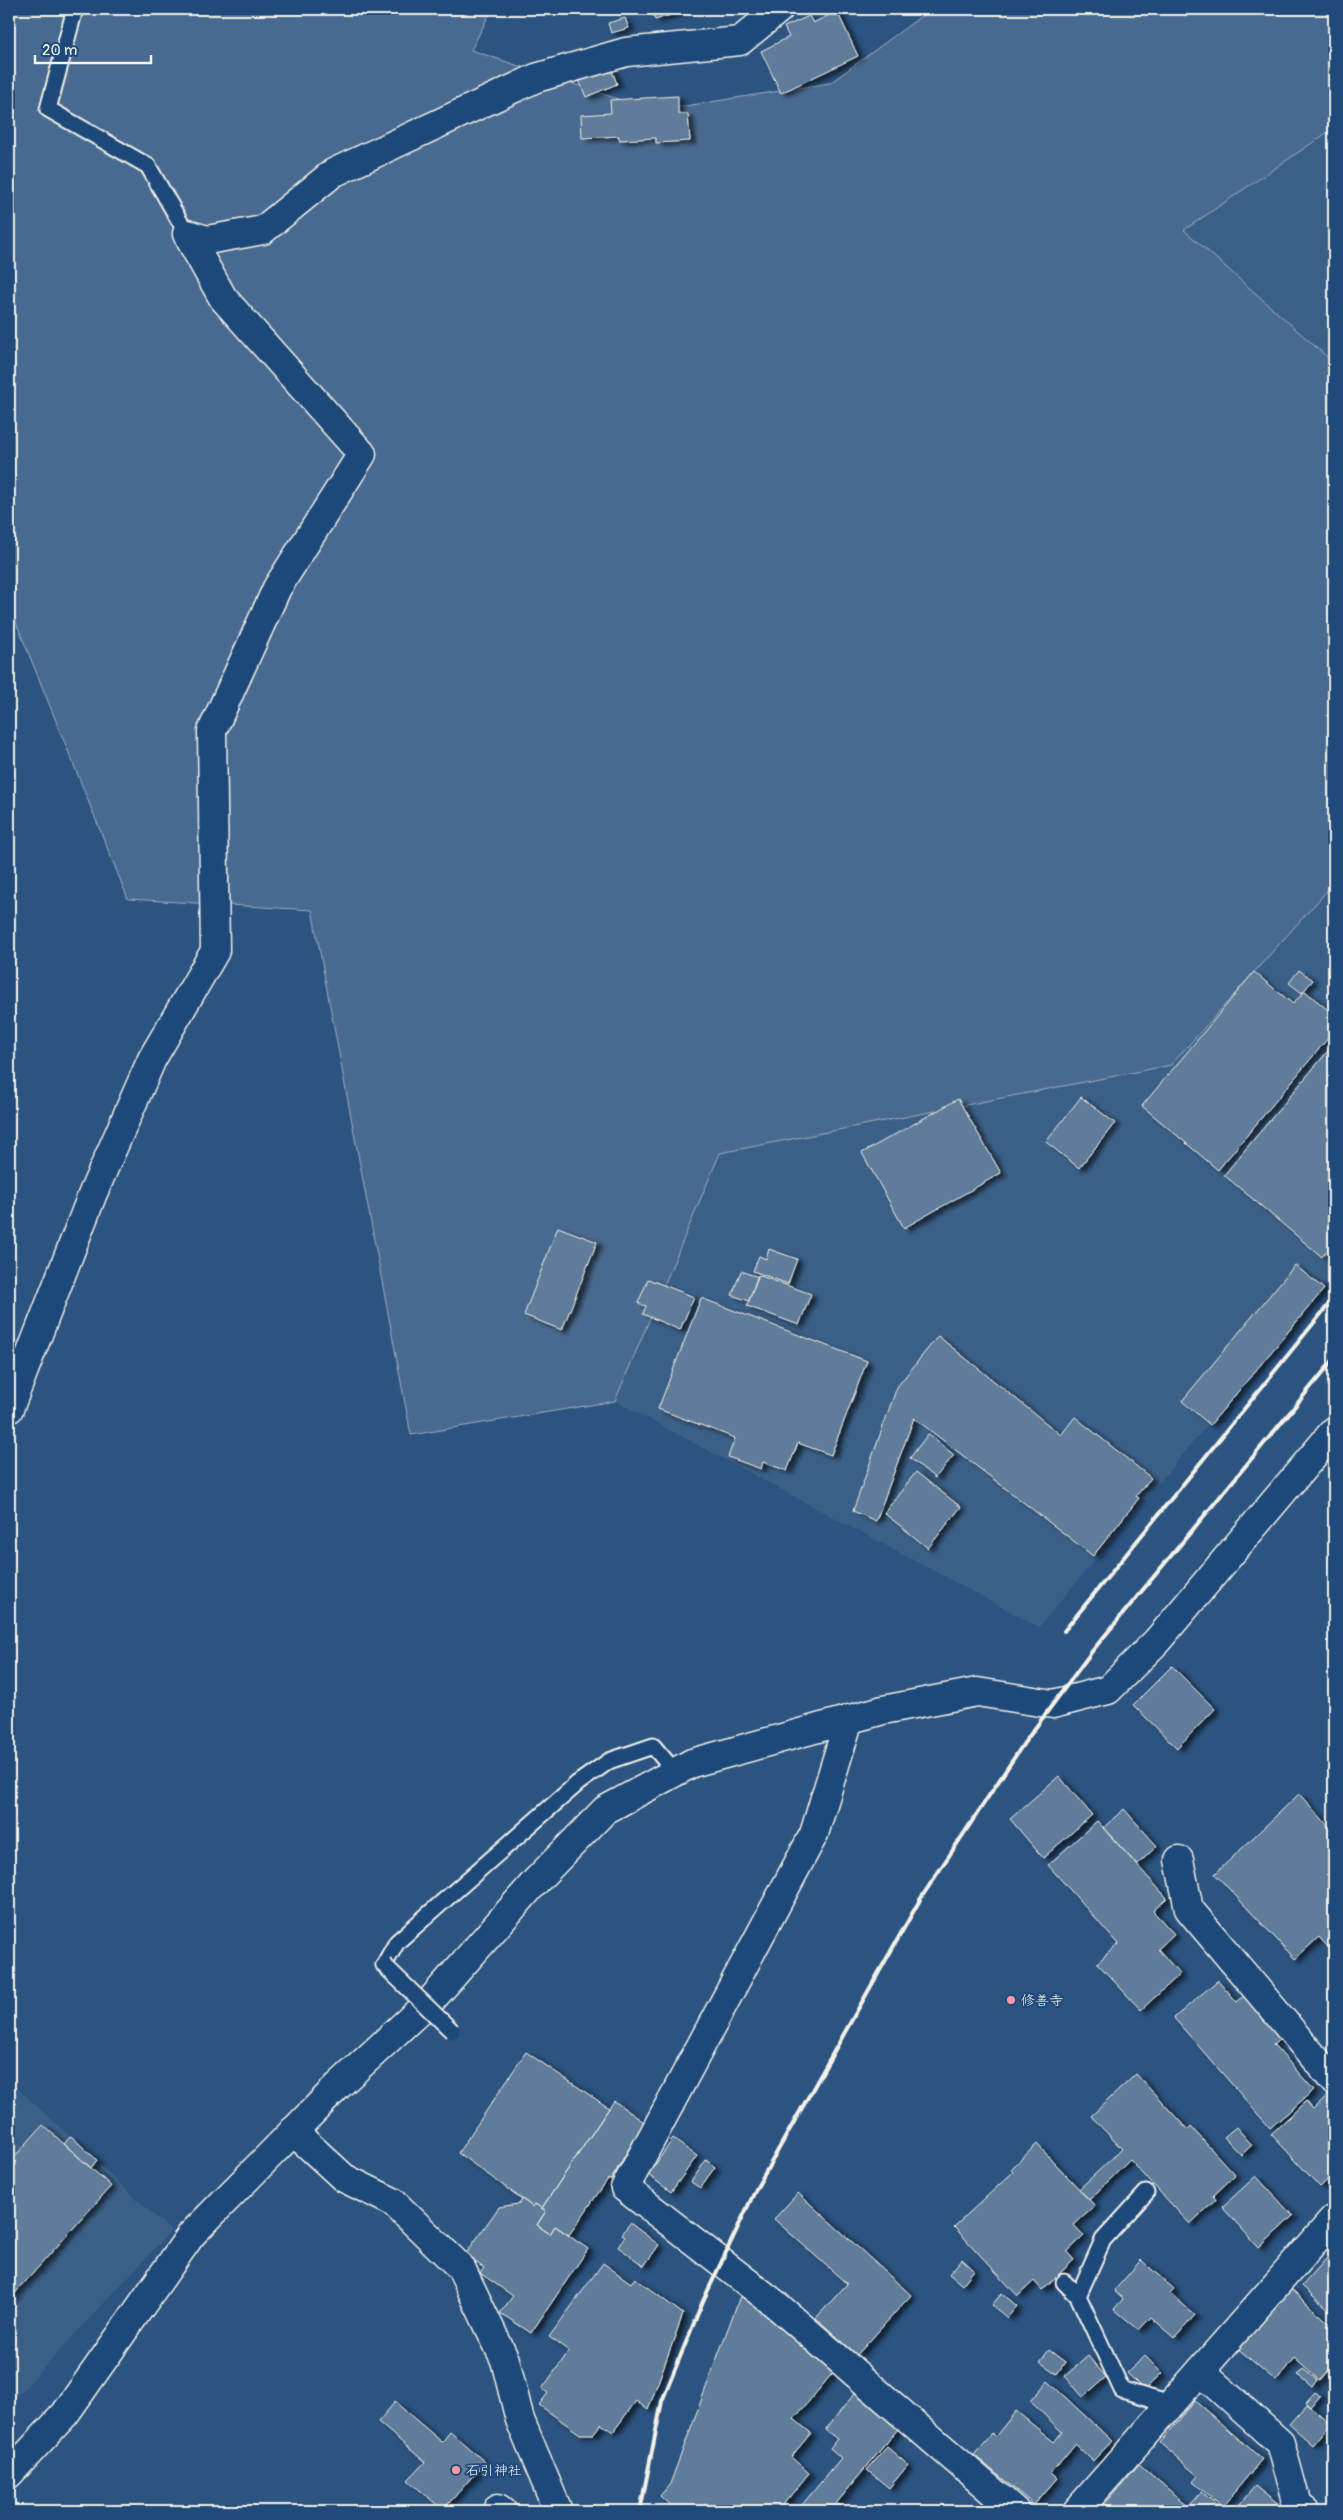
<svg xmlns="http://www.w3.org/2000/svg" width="1343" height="2520" viewBox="0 0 1343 2520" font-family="Pangolin,'Klee One',sans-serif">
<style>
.built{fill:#3b6088}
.green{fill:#496b90;stroke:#9eaebc}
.building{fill:#5e7b9a;stroke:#f4f1e8;filter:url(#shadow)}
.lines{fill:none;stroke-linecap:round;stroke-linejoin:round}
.lane-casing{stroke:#f4f1e8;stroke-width:19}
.street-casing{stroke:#f4f1e8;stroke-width:31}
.secondary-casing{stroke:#f4f1e8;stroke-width:31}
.lane{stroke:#1f4a7a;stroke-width:15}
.street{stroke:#1f4a7a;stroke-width:28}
.secondary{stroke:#1f4a7a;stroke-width:28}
.rail{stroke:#f4f1e8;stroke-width:4}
.lane-bridge-casing{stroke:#f4f1e8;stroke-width:19;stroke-linecap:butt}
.lane-bridge{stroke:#1f4a7a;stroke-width:15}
.poi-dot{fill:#ff9aa2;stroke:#1f4a7a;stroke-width:2}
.labels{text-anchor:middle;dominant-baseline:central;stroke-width:4;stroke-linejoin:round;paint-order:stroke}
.poi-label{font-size:14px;fill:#f4f1e8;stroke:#1f4a7a;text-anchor:start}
</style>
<defs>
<filter id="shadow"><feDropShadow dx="5.5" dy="3" stdDeviation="2.5" flood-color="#0009"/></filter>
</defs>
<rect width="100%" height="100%" fill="#2c5481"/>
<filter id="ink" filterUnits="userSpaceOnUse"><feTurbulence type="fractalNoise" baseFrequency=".02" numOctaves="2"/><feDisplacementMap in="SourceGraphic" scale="10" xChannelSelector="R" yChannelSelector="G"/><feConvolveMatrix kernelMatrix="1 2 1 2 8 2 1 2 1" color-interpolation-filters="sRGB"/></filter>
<g filter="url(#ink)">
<path class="built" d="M1334,128v235l-150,-133z
M1334,883v390l-295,354 -424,-226 104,-248 452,-88z
M15,2086l156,145 -162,174v-313z"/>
<path class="green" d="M9,9h483l-21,41 183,61 176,-28 101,-74h403v119l-150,102 150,133v520l-163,182 -451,88 -105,248 -204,34 -99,-525 -184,-11 -119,-294z"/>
<path class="building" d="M652,9h37l-34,11z
M837,11l21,45 -77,37 -20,-42 28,-14 -5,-10 25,-11 4,7z
M625,18l4,10 -18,5 -3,-10z
M609,62l8,22 -31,13 -9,-22z
M678,96v18h10l2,27 -34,2v-5l-37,2v-4l-37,2 -1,-23 30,-2 -1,-13z
M1299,970l14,10 -11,13 -13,-10z
M1254,972l39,32 12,-13 29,24v16l-116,139 -76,-64z
M1333,1045l1,197 -12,15 -98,-82z
M1081,1097l34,26 -36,45 -33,-26z
M958,1099l43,74 -97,55 -42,-75z
M558,1227l39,15 -35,88 -38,-15z
M769,1249l28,10 -9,25 -35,-13 6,-15 7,3z
M1295,1265l29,24 -114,136 -28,-24z
M741,1271l17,6 -9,24 -17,-6z
M758,1275l53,19 -12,31 -52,-19z
M648,1279l46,18 -14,33 -37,-16 3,-8 -8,-3z
M701,1298l166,63 -36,94 -33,-12 -11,28 -24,-9 -2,7 -33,-12 7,-19 -77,-29z
M938,1336l123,99 14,-18 76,61 -15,18 3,2 -46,58 -179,-138 -38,103 -23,-10 44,-124z
M928,1434l26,21 -19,23 -25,-20z
M916,1472l45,35 -33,41 -44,-35z
M1172,1666l43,43 -38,39 -44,-43z
M1059,1776l33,39 -49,43 -33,-39z
M1299,1794l35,38v109l-6,6 -9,-10 -24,22 -80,-85z
M1124,1809l33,37 -20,19 -34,-37z
M1097,1821l70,77 -14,13 21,23 -16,15 22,25 -39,36 -44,-47 21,-19 -70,-79z
M1218,1980l19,22 9,-8 37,41 -10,9 41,46 -44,38 -96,-110z
M526,2052l83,56 -67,100 -7,-4 -2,3 -75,-54z
M1136,2074l52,56 3,-3 44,48 -22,21 3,4 -26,24 -60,-64 -41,40 -10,-11 43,-40 -31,-33z
M1331,2092l3,3v79l-14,13 -49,-53 35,-33 7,8z
M614,2101l30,21 -33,58 -3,-1 -39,56 -14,-9 -5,8 -13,-9 9,-14 -4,-3z
M43,2125l68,61 -102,114v-137z
M1236,2127l16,18 -11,10 -17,-18z
M71,2136l26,24 -6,8 -27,-24z
M673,2139l24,17 -26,36 -23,-17z
M1037,2144l58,62 -21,19 10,11 -17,16 7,8 -32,30 -8,-9 -16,15 -64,-69 59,-55 -2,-3z
M706,2160l9,7 -15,21 -9,-6z
M1256,2176l37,40 -34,32 -37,-41z
M798,2193l113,102 -54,60 -41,-37 31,-34 -73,-65z
M522,2199l11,8 2,-3 11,7 -9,14 13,9 5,-8 33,23 -57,84 -31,-20 13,-17 -33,-23 4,-5 -19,-13 34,-48 19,-3z
M630,2223l29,22 -15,21 -26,-19 7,-11 -3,-2z
M1334,2250v65l-32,-29z
M962,2259l12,11 -12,15 -13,-11z
M1141,2260l33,29 -4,4 25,22 -20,23 -24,-21 -12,13 -25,-21 9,-10 -9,-8z
M603,2263l28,20 4,-5 48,36 -35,96 -12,-9 -23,31 -12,-8 -8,10h-13l-41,-29 9,-12 -6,-4 27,-38 -20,-14z
M1289,2288l45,39v36l-15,17 -25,-22 -18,23 -39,-33z
M742,2291l94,78 -42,50 17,14 -20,24 18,16 -27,33 7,5h-124l5,-6 -10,-9 10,-12z
M1002,2293l15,13 -10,12 -15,-13z
M1049,2350l16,12 -8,12 -17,-12z
M1088,2356l18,21 -23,20 -18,-21z
M1145,2356l17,17 -18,17 -17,-17z
M1303,2369l14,11 -5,7 -14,-12z
M1048,2381l64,60 -19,20 -18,-17 -24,29 6,5 -23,27 -60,-50 18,-21 3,3 21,-26 38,31 8,-10 -32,-31z
M1334,2381v14l-7,-6z
M859,2388l44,35 -73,88h-33l44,-53 -11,-10 7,-9 -12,-9z
M1315,2392l5,4 -9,11 -5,-5z
M1195,2401l67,58 -40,48 -29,-25 5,-6 -38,-33z
M395,2402l47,40 8,-10 35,30 -42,48 -35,-30 17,-18 -47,-40z
M1307,2404l24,20 -18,21 -24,-21z
M887,2447l21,18 -19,23 -22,-18z
M1139,2464l50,43 -4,4h-86z
M1255,2486l30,24 -51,1z
M1201,2492l20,17 -2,2h-20l-9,-7z
M838,2504l9,7h-15z"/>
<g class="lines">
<defs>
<path id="lane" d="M75,9l-27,100 100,57 39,68
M384,1965l13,-23 181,-159 31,-22 44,-15 22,26
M1146,2193l-43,47 -25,56 44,94 49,14
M1064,2282l14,14"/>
<path id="street" d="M187,234l20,6 56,-10 70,-57 203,-95 90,-26 114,-11 39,-32
M9,1409l84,-216 59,-134 63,-108 -3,-220 65,-143 85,-134 -139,-156 -36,-64
M849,1719l-35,115 -189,354 149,115 241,208
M1179,1860l10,49 145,172
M293,2131l51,47 49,24 68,66 44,92 15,60 38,91
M1200,2371l80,72 17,62 8,6
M498,2508l4,3
M1077,2511l257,-292"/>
<path id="secondary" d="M9,2474l56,-60 126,-179 147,-149 95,-88 103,-117 69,-71 87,-47 191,-53 94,-18 76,12 55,-14 49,-49 177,-210"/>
</defs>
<use href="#lane" class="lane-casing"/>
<use href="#street" class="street-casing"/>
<use href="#secondary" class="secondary-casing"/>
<use href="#lane" class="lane"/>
<use href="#street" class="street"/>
<use href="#secondary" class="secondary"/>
<path class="rail" d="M1064,1631l270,-333
M640,2511l22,-110 41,-100 53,-112 165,-291 103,-155 69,-93 241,-291"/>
<defs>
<path id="lane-bridge" d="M384,1965l68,66"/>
</defs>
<use href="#lane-bridge" class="lane-bridge-casing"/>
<use href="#lane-bridge" class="lane-bridge"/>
</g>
</g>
<g class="poi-dot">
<circle cx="1011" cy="2000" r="5"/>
<circle cx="456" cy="2470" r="5"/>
</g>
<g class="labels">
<g class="poi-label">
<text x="1021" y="2000">修善寺</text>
<text x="466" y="2470">石引神社</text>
</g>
</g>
<rect width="1343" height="2520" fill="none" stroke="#1f4a7a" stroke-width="30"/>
<rect x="15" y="15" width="1313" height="2490" fill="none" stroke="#f4f1e8" stroke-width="2" filter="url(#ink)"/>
<path d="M35 55v8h116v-8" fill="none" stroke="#f4f1e8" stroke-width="2.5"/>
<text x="42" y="55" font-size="15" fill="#f4f1e8" stroke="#1f4a7a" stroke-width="4" paint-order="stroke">20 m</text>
</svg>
